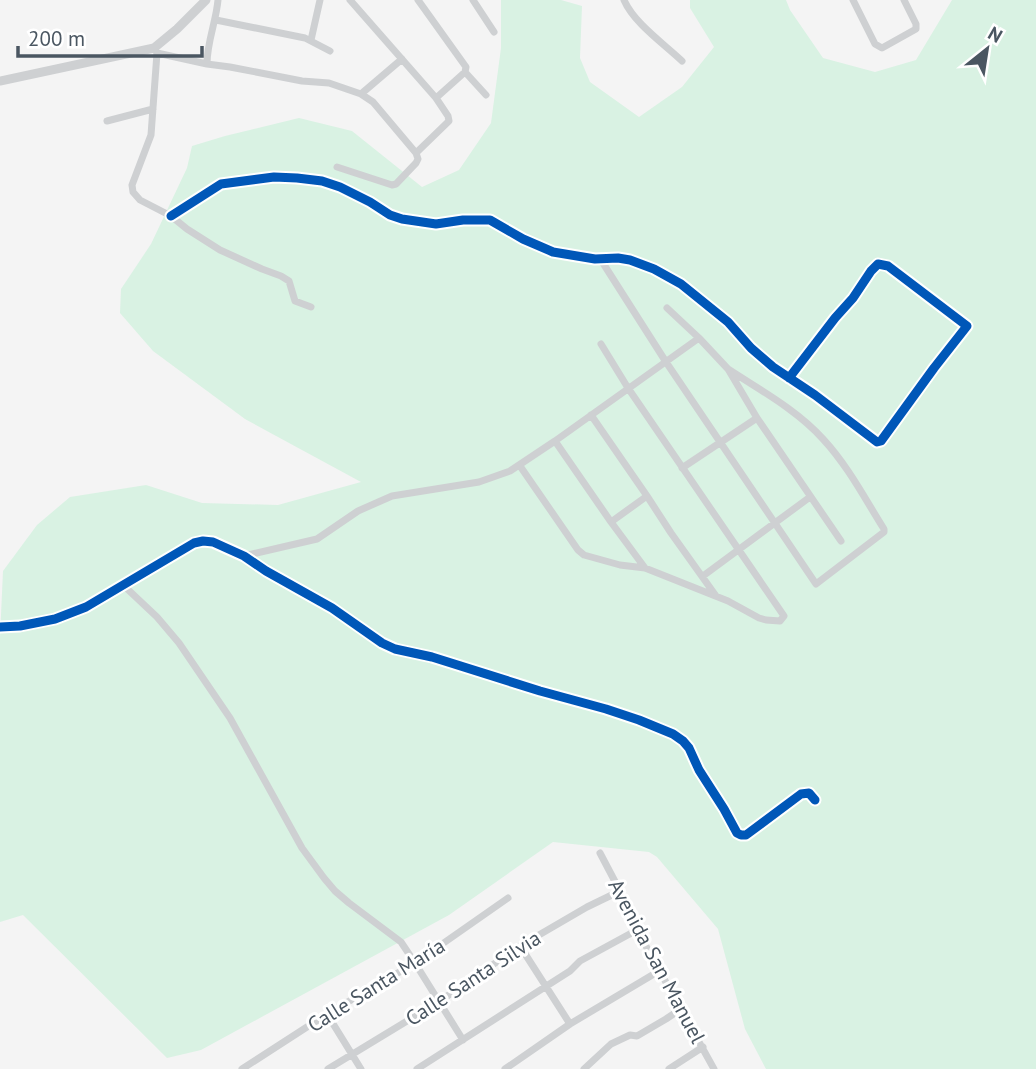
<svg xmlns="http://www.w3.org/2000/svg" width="1036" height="1069" viewBox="0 0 1036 1069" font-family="'PT Sans',sans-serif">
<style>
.green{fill:#d9f2e3}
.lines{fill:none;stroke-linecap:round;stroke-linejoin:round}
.minor{stroke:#ced0d2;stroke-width:7}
.tertiary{stroke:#ced0d2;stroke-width:9}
.cycleway-casing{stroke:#fff;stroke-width:13}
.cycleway{stroke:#0057b8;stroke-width:9}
.labels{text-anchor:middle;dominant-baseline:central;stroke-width:6;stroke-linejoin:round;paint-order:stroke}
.street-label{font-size:21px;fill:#4a5661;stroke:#fff}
</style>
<rect width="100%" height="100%" fill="#f4f4f4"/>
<path class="green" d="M501,0h60l21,6 -2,52 10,24 49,35 43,-30 32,-40 -24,-39v-8h96l4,10 33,48 52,14 41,-12 36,-60h84v1069h-270l-21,-40 -27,-100 -61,-72 -8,-5 -96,-10 -104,73 -248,135 -34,8 -144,-143 -23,7v-285l3,-66 34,-46 33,-28 76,-12 56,18 76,2 83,-23 -116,-63 -92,-68 -33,-38 1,-24 30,-45 36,-76 5,-22 33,-10 74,-18 53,13 70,56 37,-17 32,-47 10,-75z"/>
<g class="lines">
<path class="minor" d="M418,0l48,67 -1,5 21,23
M473,0l21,32
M624,0c10,23 39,43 58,61
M853,0l22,44 7,4 34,-19v-5l-12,-24
M216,20l89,18 25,13
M311,40l9,-40
M154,48l3,5 -6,82 -19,50 1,7 7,8 31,16 16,13 33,21 42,19 19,7 8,5 6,20 16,6
M157,53l50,11 23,3 72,14 27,2 32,11 12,8 43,51
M207,64c0,-22 9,-42 11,-64
M361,94l41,-35
M436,98l29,-26
M107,121l46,-12
M337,167l55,18 4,-1 20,-21 2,-4 -2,-6 33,-32 -1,-5 -12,-18 -86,-98
M171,216l50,-32 53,-7 23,1 25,3 18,6 30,15 20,13 12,4 34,5 27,-4h27l33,19 30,13 42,7 23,-1 12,2 24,9 27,15 47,38 23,26 22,19 42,28 62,47 4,-1 53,-73 33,-42 -79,-60 -10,-2 -7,7 -18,27 -18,20 -46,60
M601,260l65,102 150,222 68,-52v-3c-19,-30 -36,-63 -61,-90 -26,-29 -63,-49 -95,-70
M667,308l32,30 29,31 29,49 84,123
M591,415l56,81 24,37 45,63
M555,441l56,81 34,46
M520,466l58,84 6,5 36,10 25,3 83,33 31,17 7,2 14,1 4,-5 -156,-228 -27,-44
M682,468l75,-50
M611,522l36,-26
M244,556l73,-17 41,-28 34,-15 87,-14 31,-11 45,-30 144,-103
M703,576l107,-79
M122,584l35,33 22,26 51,75 72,130 22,30 11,13 14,12 52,39 14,21 48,77
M0,627l20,-1 35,-7 31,-12 108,-64 9,-2 10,1 31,14 22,15 66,37 50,35 13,6 37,8 108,34 66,18 33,11 34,14 10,7 6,7 10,22 25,39 13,24 4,2h5l55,-41 8,-1 6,7
M600,853l20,38 17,39 77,139
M520,946l50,78
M327,1014l34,55
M242,1069l85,-55 88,-51 93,-65
M328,1069l112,-68 80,-55 67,-39 33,-16
M417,1069l153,-98 10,-10 57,-31
M505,1069l65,-45 89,-53
M584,1069l27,-25 19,-9 7,1 29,-17 15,-10
M669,1069l34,-22"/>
<path class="tertiary" d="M0,81l154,-33 23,-19 29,-29"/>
<defs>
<path id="cycleway" d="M171,216l50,-32 53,-7 23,1 25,3 18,6 30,15 20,13 12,4 34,5 27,-4h27l33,19 30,13 42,7 23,-1 12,2 24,9 27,15 47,38 23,26 22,19 42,28 62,47 4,-1 53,-73 33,-42 -79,-60 -10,-2 -7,7 -18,27 -18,20 -46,60
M0,627l20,-1 35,-7 31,-12 108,-64 9,-2 10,1 31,14 22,15 66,37 50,35 13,6 37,8 108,34 66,18 33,11 34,14 10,7 6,7 10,22 25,39 13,24 4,2h5l55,-41 8,-1 6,7"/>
</defs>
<use href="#cycleway" class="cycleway-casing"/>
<use href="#cycleway" class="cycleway"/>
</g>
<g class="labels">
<g class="street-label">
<text transform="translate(657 961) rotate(62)">Avenida San Manuel</text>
<text transform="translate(473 978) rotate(-33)">Calle Santa Silvia</text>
<text transform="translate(376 985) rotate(-32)">Calle Santa María</text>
</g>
</g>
<g transform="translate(987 49) rotate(30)" stroke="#ffffff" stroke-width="5" paint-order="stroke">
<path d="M0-5L12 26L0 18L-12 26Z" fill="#4a5661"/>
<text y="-10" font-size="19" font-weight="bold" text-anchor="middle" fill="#4a5661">N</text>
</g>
<path d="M18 46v10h184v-10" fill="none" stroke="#4a5661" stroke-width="3.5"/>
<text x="28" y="46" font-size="21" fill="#4a5661" stroke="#ffffff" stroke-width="5" paint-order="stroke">200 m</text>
</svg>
